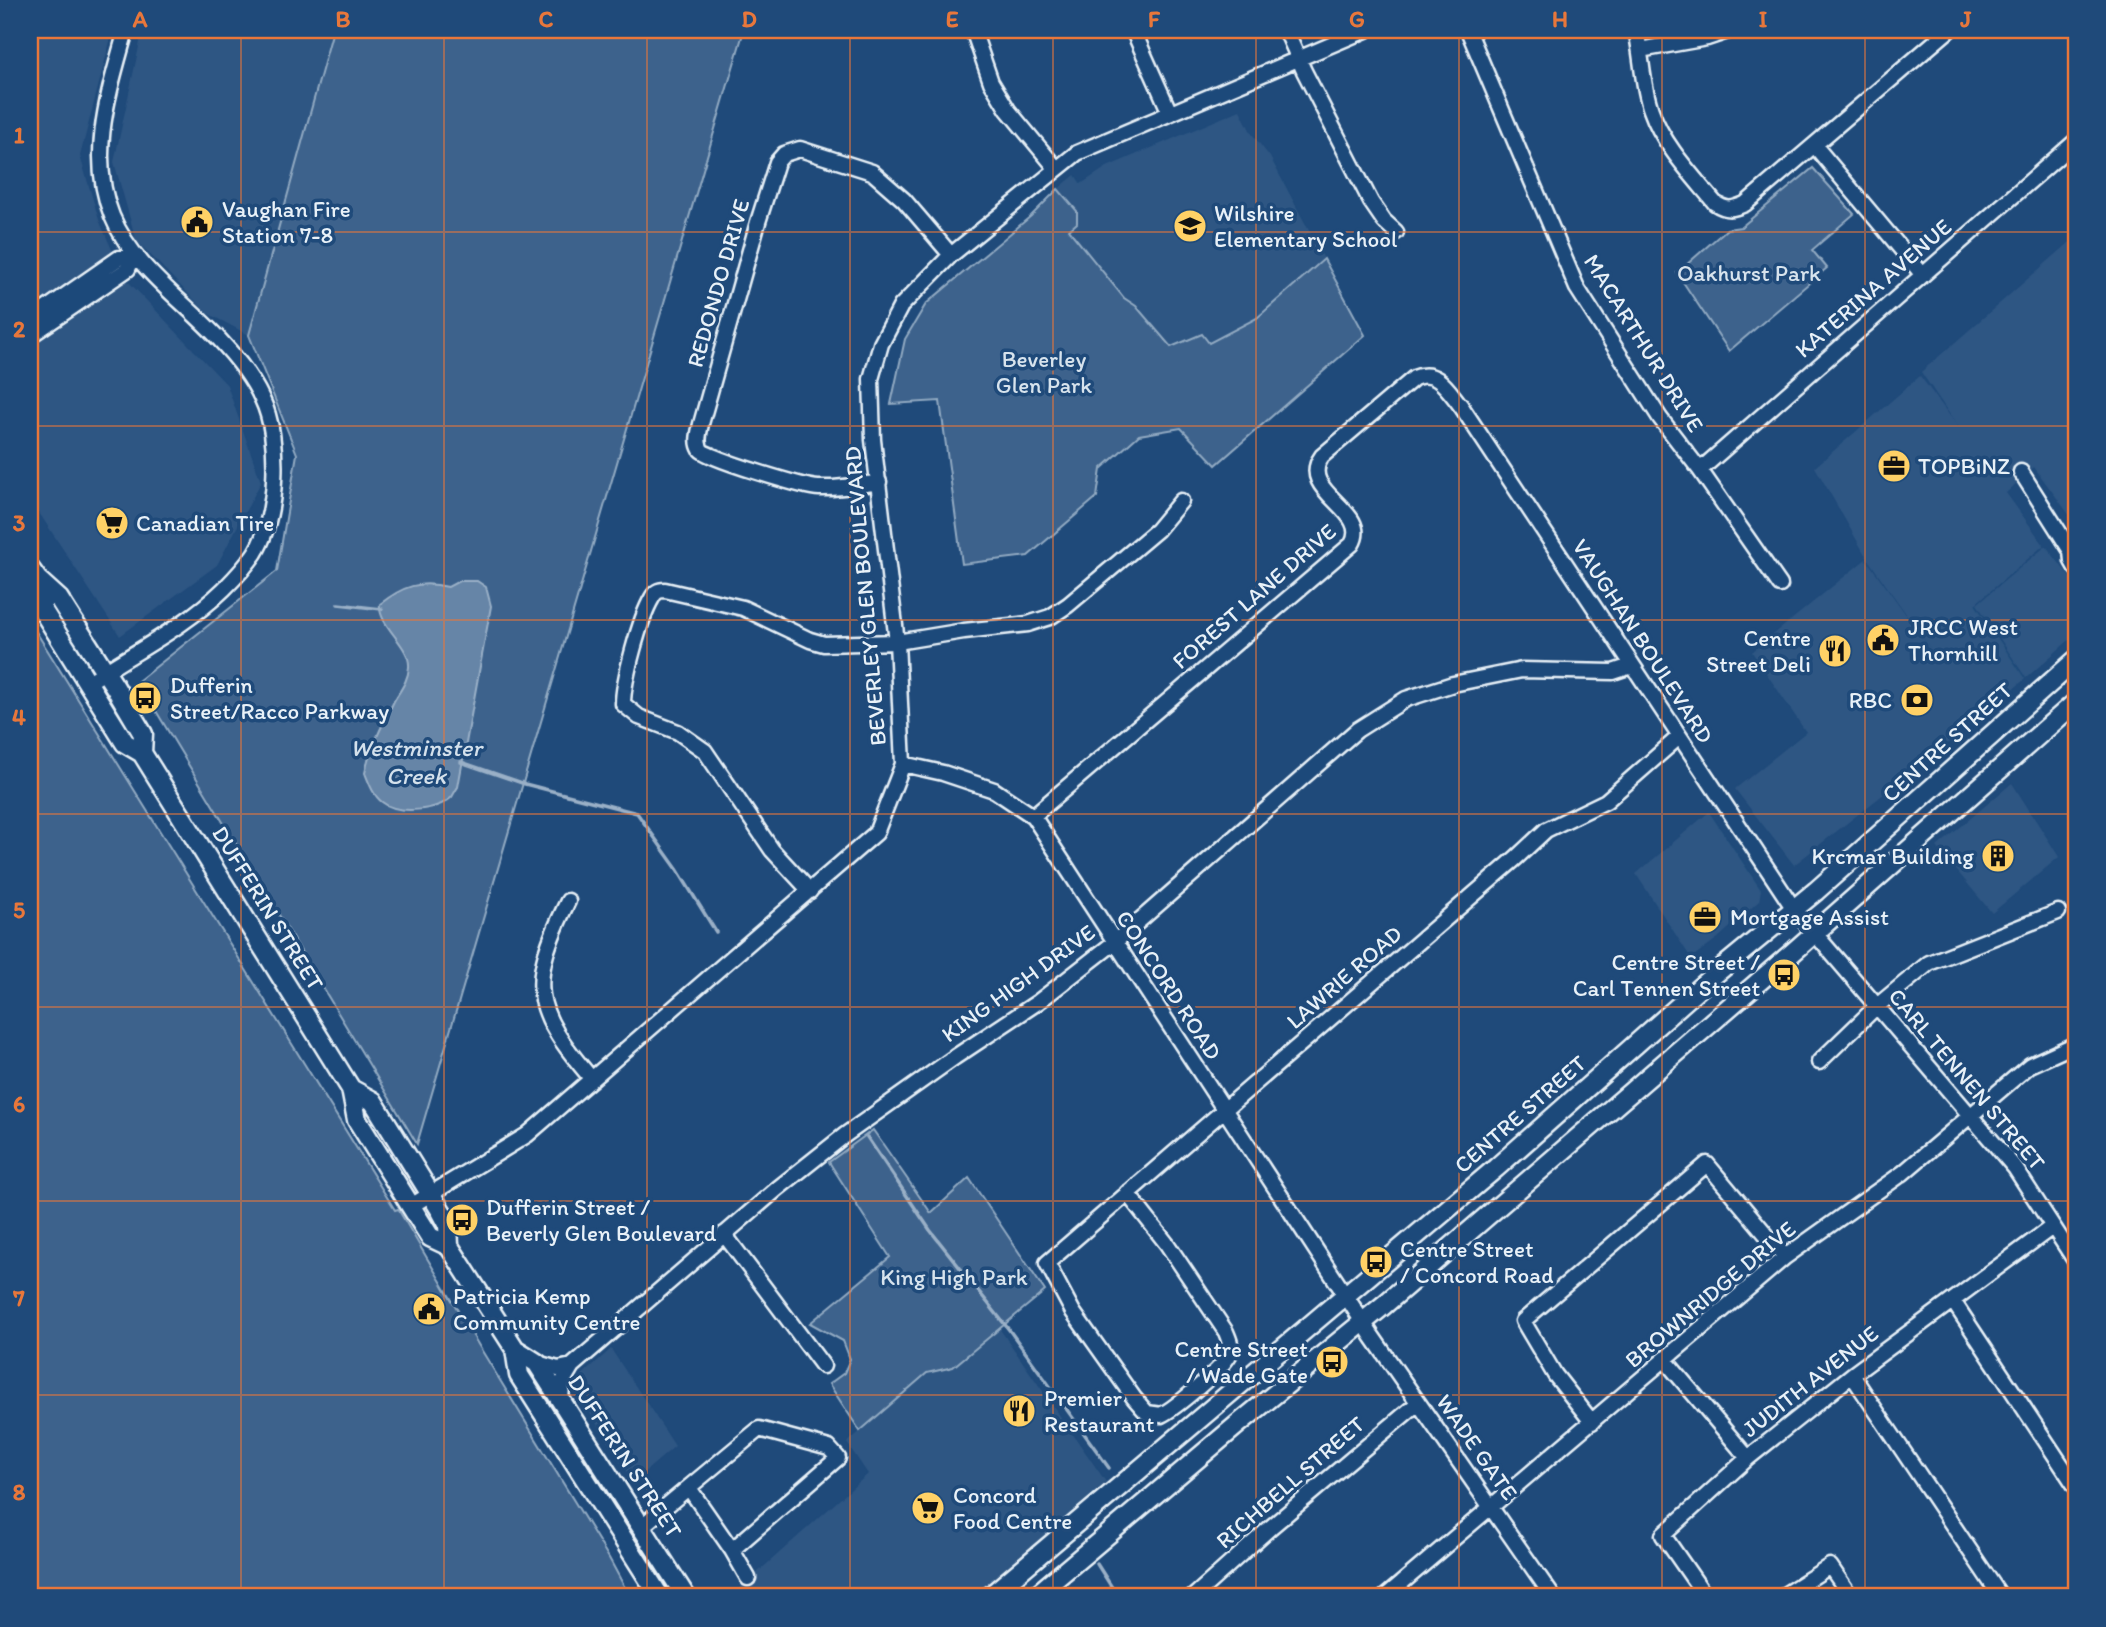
<svg xmlns="http://www.w3.org/2000/svg" width="2106" height="1627" viewBox="0 0 2106 1627" font-family="Itim,sans-serif">
<style>
.built{fill:#2e5683}
.green{fill:#3c628c;stroke:#92aac2;stroke-width:2}
.water{fill:#6685a7;stroke:#9ab0c7;stroke-width:2}
.lines{fill:none;stroke-linecap:round;stroke-linejoin:round}
.stream{stroke:#9ab0c7;stroke-width:3.5}
.minor-casing{stroke:#e8f1f8;stroke-width:19}
.major-casing{stroke:#e8f1f8;stroke-width:23}
.minor{stroke:#1f4a7a;stroke-width:14}
.major{stroke:#1f4a7a;stroke-width:18}
.grid{fill:none;stroke:#e8773b;stroke-width:2;stroke-opacity:0.55}
.labels{text-anchor:middle;dominant-baseline:central;stroke-width:7;stroke-linejoin:round;paint-order:stroke}
.poi-label{font-size:23px;fill:#e8f1f8;stroke:#1f4a7a;text-anchor:start}
.park-label{font-size:23px;fill:#d7e3ed;stroke:#1f4a7a}
.street-label{font-size:23px;fill:#e8f1f8;stroke:#1f4a7a}
.water-label{font-size:24px;font-style:italic;fill:#d4e1ec;stroke:#1f4a7a}
.neatline{fill:none;stroke:#e8773b;stroke-width:2.5}
.grid-label{font-size:23px;text-anchor:middle;font-weight:bold;fill:#e8773b}
</style>
<rect width="100%" height="100%" fill="#1f4a7a"/>
<filter id="ink" filterUnits="userSpaceOnUse"><feTurbulence type="fractalNoise" baseFrequency=".0143" numOctaves="2"/><feDisplacementMap in="SourceGraphic" scale="14" xChannelSelector="R" yChannelSelector="G"/><feConvolveMatrix kernelMatrix="1 2 1 2 8 2 1 2 1" color-interpolation-filters="sRGB"/></filter>
<g filter="url(#ink)">
<path class="built" d="M30,30h83l-33,126 19,64 25,57 103,108 34,97 -44,83 -97,71 -90,-137z
M132,30h201l-84,305 -42,-22 -71,-73 -22,-78 28,-129z
M1240,110l12,24 18,23 54,102 -67,59 -48,25 -8,-9 -30,13 -35,-41 -12,-8 -55,-68 -11,-41 17,-14 6,9 26,-17z
M2076,237v287l-42,-57 -28,26 38,52 -69,59 50,75 -45,39 -186,147 -59,-76 71,-57 -54,-80 114,-93 69,96 -68,-97 -52,-91 105,-91 39,52 -38,-56z
M2046,546l30,39v49l-50,44 -49,-74z
M2012,783l47,74 -67,56 -55,-66z
M1709,812l52,78 -2,11 -41,37 -27,20 -55,-84z
M999,1328l107,154 -133,115h-243l138,-123 -21,-31 80,-70 26,-6z
M611,1349l64,97 -42,36 -61,-98z"/>
<path class="green" d="M333,30h411l-327,1114 -279,-463 139,-110 20,-117 -48,-119z
M1813,168l41,46 -42,36 15,18 -98,83 -52,-78 50,-44 14,-2z
M1058,189l19,22v12l-8,7 55,68 12,8 35,41 31,-13 7,9 48,-25 67,-59 41,76 -149,130 -35,-37 -42,7 -38,34 -4,28 -69,59 -66,8 -22,-163 -49,3 14,-65 21,-35 105,-88z
M30,622l365,588 3,-1 81,137 130,212 21,39h-600z
M873,1130l58,83 38,-35 76,113 -92,76 -26,6 -67,58 -31,-47 15,-11 6,-14 -7,-18 -33,-18 80,-66 -61,-95z"/>
<path class="water" d="M459,581h18l9,6 5,19 -33,181c-1,1 -6,10 -6,10 -15,14 -54,18 -70,5 -9,-7 -13,-19 -17,-29 5,-25 18,-49 29,-72 7,-12 14,-20 15,-34 2,-21 -32,-42 -29,-63 23,-18 40,-24 68,-17z"/>
<g class="lines">
<path class="stream" d="M338,604l44,5
M461,762l64,22 112,29 40,56 39,63
M867,1137l63,93 80,101 99,137
M1097,1564l21,33"/>
<defs>
<path id="minor" d="M973,30l18,52 17,28 48,58
M1133,30l37,83
M1286,30l18,41 67,131 13,19 12,11
M1468,30l109,258 83,130 40,52 80,115
M1636,30c6,26 6,55 15,80 12,35 41,65 64,93 12,8 18,6 30,1l204,-174
M1640,50l67,-12 24,-8
M1815,146l107,128
M30,320l89,-62 15,-3
M30,336l98,-67 6,-14
M1700,470l376,-329
M2021,472l50,79 1,10 4,7
M879,482c-20,3 -40,7 -60,6 -13,0 -112,-30 -118,-38 -5,-8 -2,-17 0,-26l57,-202 19,-60 7,-8 16,-5 72,23 32,28 47,55
M89,682c45,-30 96,-55 135,-93 10,-10 23,-24 31,-36 23,-37 26,-115 7,-154 -10,-22 -26,-42 -43,-60 -36,-39 -86,-72 -107,-123 -25,-61 -2,-127 14,-186
M903,764l40,9 51,17 39,26 339,520 181,261
M1033,816l319,-272c20,-34 -56,-52 -30,-88l92,-78c23,-10 34,12 47,28l333,503 221,259 61,94
M810,891l-38,-41 -67,-99 -27,-19 -39,-15 -16,-13c0,-23 17,-86 29,-106 3,-6 6,-8 13,-8l78,18 67,32 14,4 73,-2 67,-11 64,-7 22,-7 18,-12 89,-75 24,-29
M568,901c-41,83 -36,108 23,177
M1819,1062l58,-56 52,-43 129,-51
M1127,1193l40,51 59,88c3,7 6,14 4,21 -4,13 -56,56 -69,62l-14,-2 -13,-15 -61,-86 -26,-49 469,-405 30,-28 60,-29 73,-64
M411,1206l116,-71 349,-302 27,-69 -6,-122 -24,-202 -2,-61 10,-35 20,-38 50,-51 126,-102 289,-123
M724,1234l99,132
M1953,1301l123,186
M1665,1360l83,98
M537,1363l21,6 14,-3
M1852,1375l149,222
M561,1402l1,-19 10,-17 205,-177 68,-54 110,-78 83,-55 77,-60 242,-212 49,-31 47,-15 69,-14 91,2 18,-6
M1592,1422l-37,-47 -32,-54 184,-157 78,93
M689,1488l43,62 16,28
M641,1527l118,-98 70,19 9,10 -106,92
M1193,1597l78,-70 147,-124
M1385,1597l400,-340 118,-84 127,-108 46,-21
M1706,1597l-43,-62 85,-77 104,-83 200,-148
M1781,1597l49,-31 21,31"/>
<path id="major" d="M30,569l8,11 21,19 56,88 28,47 -1,19
M38,580l5,31 82,132 17,10 209,336 6,31 73,117 19,9
M351,1089l22,12 68,110 7,13 1,22 66,103 4,26 141,222
M515,1349l22,14 149,234
M989,1597l507,-429 219,-194 101,-83 260,-231
M1034,1597l203,-172 147,-120 408,-352 284,-251"/>
</defs>
<use href="#minor" class="minor-casing"/>
<use href="#major" class="major-casing"/>
<use href="#minor" class="minor"/>
<use href="#major" class="major"/>
</g>
</g>
<path class="grid" d="M241,30v1567M444,30v1567M647,30v1567M850,30v1567M1053,30v1567M1256,30v1567M1459,30v1567M1662,30v1567M1865,30v1567M30,232h2046M30,426h2046M30,620h2046M30,814h2046M30,1007h2046M30,1201h2046M30,1395h2046"/>
<defs>
<symbol id="civic-disc" viewBox="-11 -11 22 22"><circle r="9.5" fill="#ffd166" stroke="#1f4a7a"/><path d="M-.6-6.5H3V-4.5H.6V-3L4-1V1h2V6H-6V1h2V-1L-.6-3ZM-1.2 2.5V6h2.4V2.5Z" fill="#111"/></symbol>
<symbol id="school-disc" viewBox="-11 -11 22 22"><circle r="9.5" fill="#ffd166" stroke="#1f4a7a"/><path d="M0-5L7-2L0 1L-7-2ZM-4 1L0 2.5L4 1V4Q0 6-4 4Z" fill="#111"/></symbol>
<symbol id="office-disc" viewBox="-11 -11 22 22"><circle r="9.5" fill="#ffd166" stroke="#1f4a7a"/><path d="M-6-3h4V-5.5h4V-3h4V5H-6ZM-1-4.5V-3h2v-1.5ZM-6 0V1H6V0Z" fill="#111"/></symbol>
<symbol id="supermarket-disc" viewBox="-11 -11 22 22"><circle r="9.5" fill="#ffd166" stroke="#1f4a7a"/><path d="M-6-5.5h2.5l.6 2H6L4.5 2H-2.5L-4.4-4H-6ZM-1.5 3.2a1.3 1.3 0 1 0 .1 0ZM3 3.2a1.3 1.3 0 1 0 .1 0Z" fill="#111"/></symbol>
<symbol id="restaurant-disc" viewBox="-11 -11 22 22"><circle r="9.5" fill="#ffd166" stroke="#1f4a7a"/><path d="M-5-6h1v4h1v-4h1v4h1v-4h1v5L-1.5 .5V6h-2V.5L-5-1ZM5-6V6H3V1.5H1.5Q1.5-4 5-6Z" fill="#111"/></symbol>
<symbol id="bus-disc" viewBox="-11 -11 22 22"><circle r="9.5" fill="#ffd166" stroke="#1f4a7a"/><path d="M-5-6H5V4H4V6H2V4H-2V6H-4V4H-5ZM-3.5-4V0h7V-4ZM-3.5 1.2v1.5H-2V1.2ZM2 1.2v1.5H3.5V1.2Z" fill="#111"/></symbol>
<symbol id="bank-disc" viewBox="-11 -11 22 22"><circle r="9.5" fill="#ffd166" stroke="#1f4a7a"/><path d="M-6-4H6V4H-6ZM0-2.3a2.3 2.3 0 1 0 0 4.6a2.3 2.3 0 1 0 0-4.6Z" fill="#111"/></symbol>
<symbol id="building-disc" viewBox="-11 -11 22 22"><circle r="9.5" fill="#ffd166" stroke="#1f4a7a"/><path d="M-4-6H4V6H1V3H-1V6H-4ZM-2.5-4.3h1.7v1.8h-1.7ZM.8-4.3h1.7v1.8H.8ZM-2.5-1h1.7V.8h-1.7ZM.8-1h1.7V.8H.8Z" fill="#111"/></symbol>
</defs>
<g fill-rule="evenodd">
<use href="#civic-disc" x="178" y="203" width="38" height="38"/>
<use href="#school-disc" x="1171" y="207" width="38" height="38"/>
<use href="#office-disc" x="1875" y="447" width="38" height="38"/>
<use href="#supermarket-disc" x="93" y="504" width="38" height="38"/>
<use href="#civic-disc" x="1864" y="621" width="38" height="38"/>
<use href="#restaurant-disc" x="1816" y="632" width="38" height="38"/>
<use href="#bus-disc" x="126" y="679" width="38" height="38"/>
<use href="#bank-disc" x="1898" y="681" width="38" height="38"/>
<use href="#building-disc" x="1979" y="837" width="38" height="38"/>
<use href="#office-disc" x="1686" y="898" width="38" height="38"/>
<use href="#bus-disc" x="1765" y="956" width="38" height="38"/>
<use href="#bus-disc" x="443" y="1201" width="38" height="38"/>
<use href="#bus-disc" x="1357" y="1243" width="38" height="38"/>
<use href="#civic-disc" x="410" y="1290" width="38" height="38"/>
<use href="#bus-disc" x="1313" y="1343" width="38" height="38"/>
<use href="#restaurant-disc" x="1000" y="1392" width="38" height="38"/>
<use href="#supermarket-disc" x="909" y="1489" width="38" height="38"/>
</g>
<g class="labels">
<g class="poi-label">
<text x="222" y="209">Vaughan Fire<tspan x="222" dy="26">Station 7-8</tspan></text>
<text x="1214" y="213">Wilshire<tspan x="1214" dy="26">Elementary School</tspan></text>
<text x="1918" y="466">TOPBiNZ</text>
<text x="136" y="523">Canadian Tire</text>
<text x="1908" y="627">JRCC West<tspan x="1908" dy="26">Thornhill</tspan></text>
<text x="1811" y="638" text-anchor="end">Centre<tspan x="1811" dy="26">Street Deli</tspan></text>
<text x="170" y="685">Dufferin<tspan x="170" dy="26">Street/Racco Parkway</tspan></text>
<text x="1892" y="700" text-anchor="end">RBC</text>
<text x="1974" y="856" text-anchor="end">Krcmar Building</text>
<text x="1730" y="917">Mortgage Assist</text>
<text x="1760" y="962" text-anchor="end">Centre Street /<tspan x="1760" dy="26">Carl Tennen Street</tspan></text>
<text x="486" y="1207">Dufferin Street /<tspan x="486" dy="26">Beverly Glen Boulevard</tspan></text>
<text x="1400" y="1249">Centre Street<tspan x="1400" dy="26">/ Concord Road</tspan></text>
<text x="453" y="1296">Patricia Kemp<tspan x="453" dy="26">Community Centre</tspan></text>
<text x="1308" y="1349" text-anchor="end">Centre Street<tspan x="1308" dy="26">/ Wade Gate</tspan></text>
<text x="1044" y="1398">Premier<tspan x="1044" dy="26">Restaurant</tspan></text>
<text x="953" y="1495">Concord<tspan x="953" dy="26">Food Centre</tspan></text>
</g>
<g class="park-label">
<text x="1749" y="273">Oakhurst Park</text>
<text x="1044" y="359">Beverley<tspan x="1044" dy="26">Glen Park</tspan></text>
<text x="954" y="1277">King High Park</text>
</g>
<g class="street-label">
<text transform="translate(718 283) rotate(-74)">REDONDO DRIVE</text>
<text transform="translate(1873 288) rotate(-41)">KATERINA AVENUE</text>
<text transform="translate(1644 343) rotate(58)">MACARTHUR DRIVE</text>
<text transform="translate(865 596) rotate(-95)">BEVERLEY GLEN BOULEVARD</text>
<text transform="translate(1254 596) rotate(-41)">FOREST LANE DRIVE</text>
<text transform="translate(1643 641) rotate(57)">VAUGHAN BOULEVARD</text>
<text transform="translate(1947 742) rotate(-42)">CENTRE STREET</text>
<text transform="translate(268 908) rotate(58)">DUFFERIN STREET</text>
<text transform="translate(1344 977) rotate(-41)">LAWRIE ROAD</text>
<text transform="translate(1018 983) rotate(-36)">KING HIGH DRIVE</text>
<text transform="translate(1169 985) rotate(57)">CONCORD ROAD</text>
<text transform="translate(1967 1079) rotate(50)">CARL TENNEN STREET</text>
<text transform="translate(1520 1114) rotate(-41)">CENTRE STREET</text>
<text transform="translate(1710 1294) rotate(-40)">BROWNRIDGE DRIVE</text>
<text transform="translate(1810 1381) rotate(-38)">JUDITH AVENUE</text>
<text transform="translate(1477 1447) rotate(55)">WADE GATE</text>
<text transform="translate(625 1456) rotate(57)">DUFFERIN STREET</text>
<text transform="translate(1290 1482) rotate(-41)">RICHBELL STREET</text>
</g>
<g class="water-label">
<text x="416" y="747">Westminster<tspan x="416" dy="28">Creek</tspan></text>
</g>
</g>
<rect width="2106" height="1627" fill="none" stroke="#1f4a7a" stroke-width="77"/>
<rect x="38" y="38" width="2030" height="1550" class="neatline"/>
<g class="grid-label">
<text x="140" y="27">A</text>
<text x="343" y="27">B</text>
<text x="546" y="27">C</text>
<text x="749" y="27">D</text>
<text x="952" y="27">E</text>
<text x="1154" y="27">F</text>
<text x="1357" y="27">G</text>
<text x="1560" y="27">H</text>
<text x="1763" y="27">I</text>
<text x="1966" y="27">J</text>
<text x="19" y="143">1</text>
<text x="19" y="337">2</text>
<text x="19" y="531">3</text>
<text x="19" y="725">4</text>
<text x="19" y="918">5</text>
<text x="19" y="1112">6</text>
<text x="19" y="1306">7</text>
<text x="19" y="1500">8</text>
</g>
</svg>
